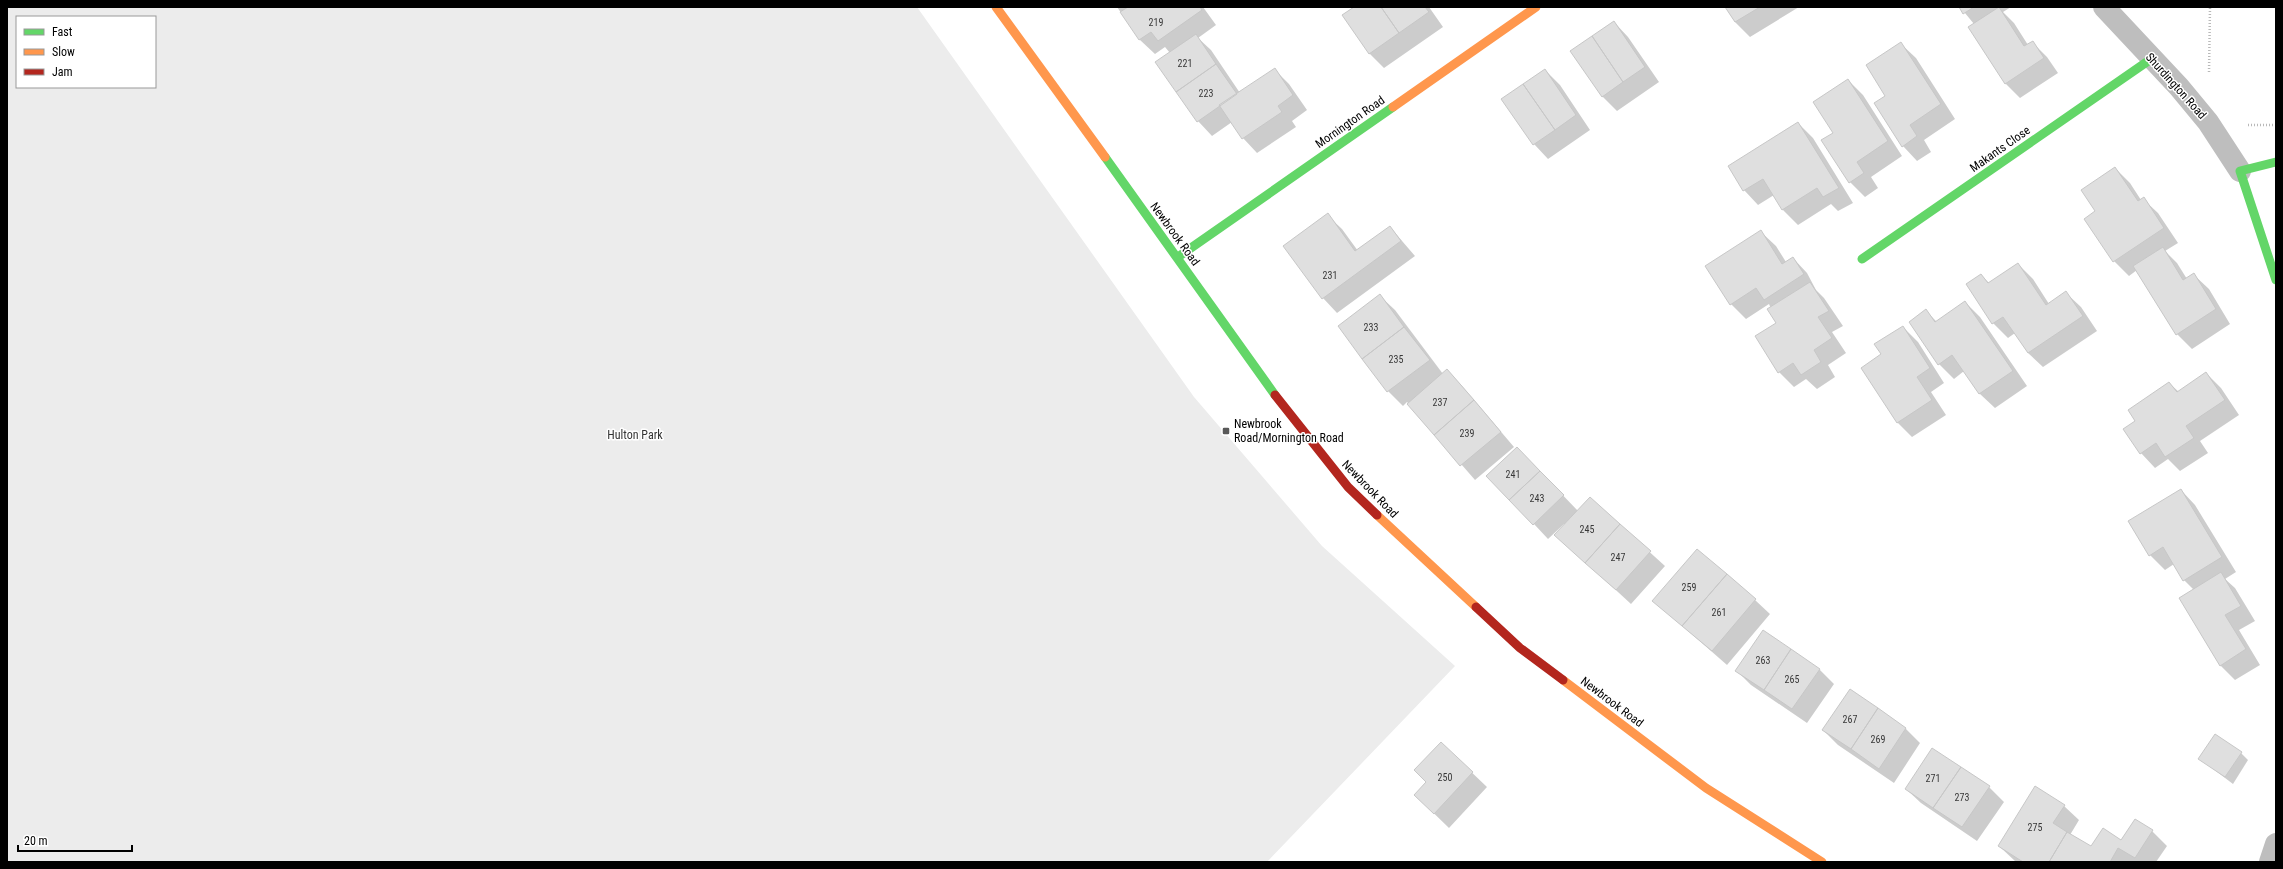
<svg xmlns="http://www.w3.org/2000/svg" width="2283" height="869" viewBox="0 0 2283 869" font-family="'Roboto Condensed',sans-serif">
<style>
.green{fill:#ececec;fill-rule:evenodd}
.shadow{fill:#0003}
.building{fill:#dfdfdf;stroke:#c7c7c7}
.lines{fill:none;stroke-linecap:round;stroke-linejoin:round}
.path{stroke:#b9b9b9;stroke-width:2.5;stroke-dasharray:1 2;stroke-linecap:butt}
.street{stroke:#bebebe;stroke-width:22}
.fast{stroke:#63d668;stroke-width:9}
.slow{stroke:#ff974d;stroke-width:9}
.jam{stroke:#b3261e;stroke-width:9}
.poi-dot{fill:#595959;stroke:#fff;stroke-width:1.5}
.labels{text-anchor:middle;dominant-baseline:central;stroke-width:3;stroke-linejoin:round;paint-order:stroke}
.number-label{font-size:10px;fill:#383838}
.street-label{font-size:12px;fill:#000;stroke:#fff}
.poi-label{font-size:12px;fill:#000;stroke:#fff;text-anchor:start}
.park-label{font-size:12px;fill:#333;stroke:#fff}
</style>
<rect width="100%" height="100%" fill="#fff"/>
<path class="green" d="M7,7h910l277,390 128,149 133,120 -188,196h-1260zM17,17h138v70h-138z"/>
<path class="shadow" d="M1117,7h86l13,18 -18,13 13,12 29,43 34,-24 15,15 18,26 -15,11 4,6 -39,26 -14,-15 -11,-16 -20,14 -14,-15 -28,-68 -5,-6 -10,7 -15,-14z
M1356,7h73l14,20 -59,41 -15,-15z
M1726,7h73l-49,30 -15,-15z
M1960,7h51l-8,5 11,11 14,22 4,-3 15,15 11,16 -38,25 -15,-15 -31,-59z
M1614,22l14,15 31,45 -42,29 -15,-15z
M1901,44l15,14 39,61 -31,21 7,12 -14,9 -14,-15 -16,-50z
M1545,70l15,15 30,45 -42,29 -14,-15z
M1848,80l15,15 39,61 -31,21 7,11 -13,9 -15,-15z
M1798,123l15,15 40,65 -15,8 -7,-7 -33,21 -15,-15 -9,-15 -16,10 -14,-15z
M2115,168l15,15 11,17 2,-1 15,14 20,30 -13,8 12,12 10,16 7,-4 15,14 21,35 -38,25 -15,-15 -40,-64 -8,6 -15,-15 -17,-50z
M1327,215l15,14 16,22 32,-24 25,29 -78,57 -14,-15z
M1761,232l15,14 10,16 7,-4 14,15 9,17 8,8 19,28 -11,6 14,21 -18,12 7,12 -18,12 -11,-10 -12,8 -15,-15 -2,-49 -8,-19 -23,15 -15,-15z
M2018,264l15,15 16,25 17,-11 15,14 16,24 -54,36 -15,-14 -13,-20 -7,5 -15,-15 -12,-48 8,8z
M1380,296l15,14 48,64 4,-3 15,15 52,61 -39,33 -68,-78 -4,4 -15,-15z
M1965,302l15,15 47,69 -32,22 -15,-14 -16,-23 -10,8 -15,-15 -13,-53 11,11z
M1903,327l15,15 26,41 -13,9 15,23 -34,22 -15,-15 -15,-68z
M2206,373l15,15 18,27 -39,26 8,12 -28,18 -12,-12 -13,9 -14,-15 -5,-31 33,-39 10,9z
M1532,463l46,48 12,-13 75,68 -34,38 -75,-69 9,-10 -1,-1 -16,15 -14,-15z
M2181,490l14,15 41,67 -11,7 10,9 20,33 -16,9 21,35 -25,15 -15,-15 -26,-75 -10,-10 -10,-16 -9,6 -15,-15z
M1755,600l15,14 -43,51 -73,-64z
M1819,669l15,15 -27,39 -56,-38 -14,-14z
M1850,691l56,38 14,14 -26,40 -56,-38 -15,-15z
M1441,743l46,44 -38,41 -34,-33 13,-13z
M2241,753l7,7 -15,24 -33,-25z
M1989,787l15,15 -27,39 -56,-38 -15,-14z
M2064,806l15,14 -9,15 22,13 30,-6 30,-11 15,15 -11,16h-140l-17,-16z"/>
<path class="building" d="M1128,7h72l2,3 -44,31 -7,-9 -12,8 -19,-28z
M1354,7h27l18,26 -30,21 -27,-39z
M1381,7h44l4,5 -30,21z
M1725,7h35l-25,15z
M1959,7h15l-11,7z
M1999,7l25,39 9,-5 11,17 -39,26 -37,-57z
M1614,21l31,46 -22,15 -31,-46z
M1196,34l20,30 -40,28 -21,-30z
M1592,36l31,46 -21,15 -32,-46z
M1901,42l40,62 -31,21 7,11 -15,11 -28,-44 11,-7 -19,-31z
M1216,64l21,30 -40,28 -21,-30z
M1275,68l18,27 -15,11 4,6 -40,27 -23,-34z
M1545,69l31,46 -21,15 -32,-46z
M1848,79l40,62 -31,21 7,11 -15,10 -28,-43 12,-7 -20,-31z
M1523,84l32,46 -22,15 -32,-46z
M1798,122l41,66 -16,9 -6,-9 -35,22 -19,-31 -20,12 -15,-25z
M2115,167l23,34 6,-4 20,31 -51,34 -29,-43 11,-8 -14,-21z
M1328,213l27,38 35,-25 11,15 -79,58 -39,-53z
M1761,230l21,34 11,-7 11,17 -40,26 -8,-12 -26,17 -25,-39z
M2163,247l20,33 11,-7 22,36 -40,26 -43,-69z
M2018,263l28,42 20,-14 17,25 -55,37 -25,-36 -11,7 -26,-40 15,-10 7,9z
M1810,282l19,29 -11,6 14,21 -18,12 7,12 -20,13 -8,-12 -15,10 -23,-37 21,-13 -9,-14z
M1380,294l24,33 -42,32 -24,-33z
M1965,301l48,70 -34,23 -27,-39 -14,10 -29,-43 17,-13 9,13z
M1903,326l27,42 -13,9 15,23 -35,23 -36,-55 20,-14 -7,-10z
M1404,327l26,33 -43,32 -25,-33z
M1447,369l27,31 -40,35 -27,-31z
M2206,372l19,28 -39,26 8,12 -29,19 -9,-14 -16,11 -17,-25 12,-8 -7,-11 41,-28 8,10z
M1474,400l27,32 -41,34 -26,-31z
M1517,447l23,24 -31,29 -23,-24z
M1540,471l24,24 -31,30 -24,-25z
M2181,489l41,68 -39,24 -20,-34 -14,9 -21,-35z
M1590,497l30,27 -35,39 -31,-28z
M1620,524l31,27 -35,39 -31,-27z
M1697,549l30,25 -45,52 -30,-25z
M2221,572l20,34 -16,9 21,34 -26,17 -41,-68z
M1727,574l29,25 -44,52 -30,-25z
M1763,630l28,19 -27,41 -29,-19z
M1791,649l29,20 -28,40 -28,-19z
M1850,689l28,19 -27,41 -29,-19z
M1878,708l28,20 -27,41 -28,-20z
M2215,734l27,18 -17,25 -27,-18z
M1441,742l32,30 -39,42 -20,-19 12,-13 -12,-12z
M1932,748l29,19 -28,41 -28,-19z
M1961,767l29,19 -28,41 -29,-19z
M2035,786l30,19 -12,18 14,9 -18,30h-26l-25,-16z
M2135,819l18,11 -18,28 -17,-10 -8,14h-61l18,-30 24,14 12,-18 18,12z"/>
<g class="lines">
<path class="path" d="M2209,72l1,-65
M2248,125h28"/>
<path class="street" d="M2104,7l75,80 29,35 32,49
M2270,862l6,-18"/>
<path class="fast" d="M1105,157l170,238
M2276,162l-36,9 36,109
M1178,257l215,-150
M1862,259l289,-200"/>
<path class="slow" d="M996,7l109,150
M1393,107l143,-100
M1377,515l99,92
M1563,680l143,108 116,74"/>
<path class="jam" d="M1275,395l73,92 29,28
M1476,607l44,41 43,32"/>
</g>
<rect class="poi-dot" x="1222" y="427" width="8" height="8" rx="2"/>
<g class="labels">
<g class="number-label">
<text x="1156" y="22">219</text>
<text x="1185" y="63">221</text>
<text x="1206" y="93">223</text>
<text x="1330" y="275">231</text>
<text x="1371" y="327">233</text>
<text x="1396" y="359">235</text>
<text x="1440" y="402">237</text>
<text x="1467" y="433">239</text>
<text x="1513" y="474">241</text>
<text x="1537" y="498">243</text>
<text x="1587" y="529">245</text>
<text x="1618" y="557">247</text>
<text x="1689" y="587">259</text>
<text x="1719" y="612">261</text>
<text x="1763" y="660">263</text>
<text x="1792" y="679">265</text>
<text x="1850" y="719">267</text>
<text x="1878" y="739">269</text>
<text x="1445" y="777">250</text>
<text x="1933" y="778">271</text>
<text x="1962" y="797">273</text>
<text x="2035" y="827">275</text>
</g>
<g class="street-label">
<text transform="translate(2176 86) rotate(48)">Shurdington Road</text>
<text transform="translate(1350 122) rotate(-35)">Mornington Road</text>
<text transform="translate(2000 149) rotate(-35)">Makants Close</text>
<text transform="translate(1175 234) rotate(54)">Newbrook Road</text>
<text transform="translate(1370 489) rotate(46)">Newbrook Road</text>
<text transform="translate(1612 702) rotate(37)">Newbrook Road</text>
</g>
<g class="poi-label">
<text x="1234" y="424">Newbrook<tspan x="1234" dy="14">Road/Mornington Road</tspan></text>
</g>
<g class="park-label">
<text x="635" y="435">Hulton Park</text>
</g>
</g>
<rect width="2283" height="869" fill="none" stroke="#000000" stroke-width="16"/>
<rect x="16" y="16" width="140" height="72" fill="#ffffff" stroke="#999999"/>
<rect x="24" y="29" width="20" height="6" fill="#63d668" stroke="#999999"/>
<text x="52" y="36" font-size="12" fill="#000000">Fast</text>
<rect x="24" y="49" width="20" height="6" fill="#ff974d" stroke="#999999"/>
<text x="52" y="56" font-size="12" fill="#000000">Slow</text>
<rect x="24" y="69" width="20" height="6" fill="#b3261e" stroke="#999999"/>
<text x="52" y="76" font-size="12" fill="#000000">Jam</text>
<path d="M18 845v6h114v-6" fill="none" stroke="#000000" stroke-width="2"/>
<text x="24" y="845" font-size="12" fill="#000000" stroke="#ffffff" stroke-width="3" paint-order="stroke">20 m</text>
</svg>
